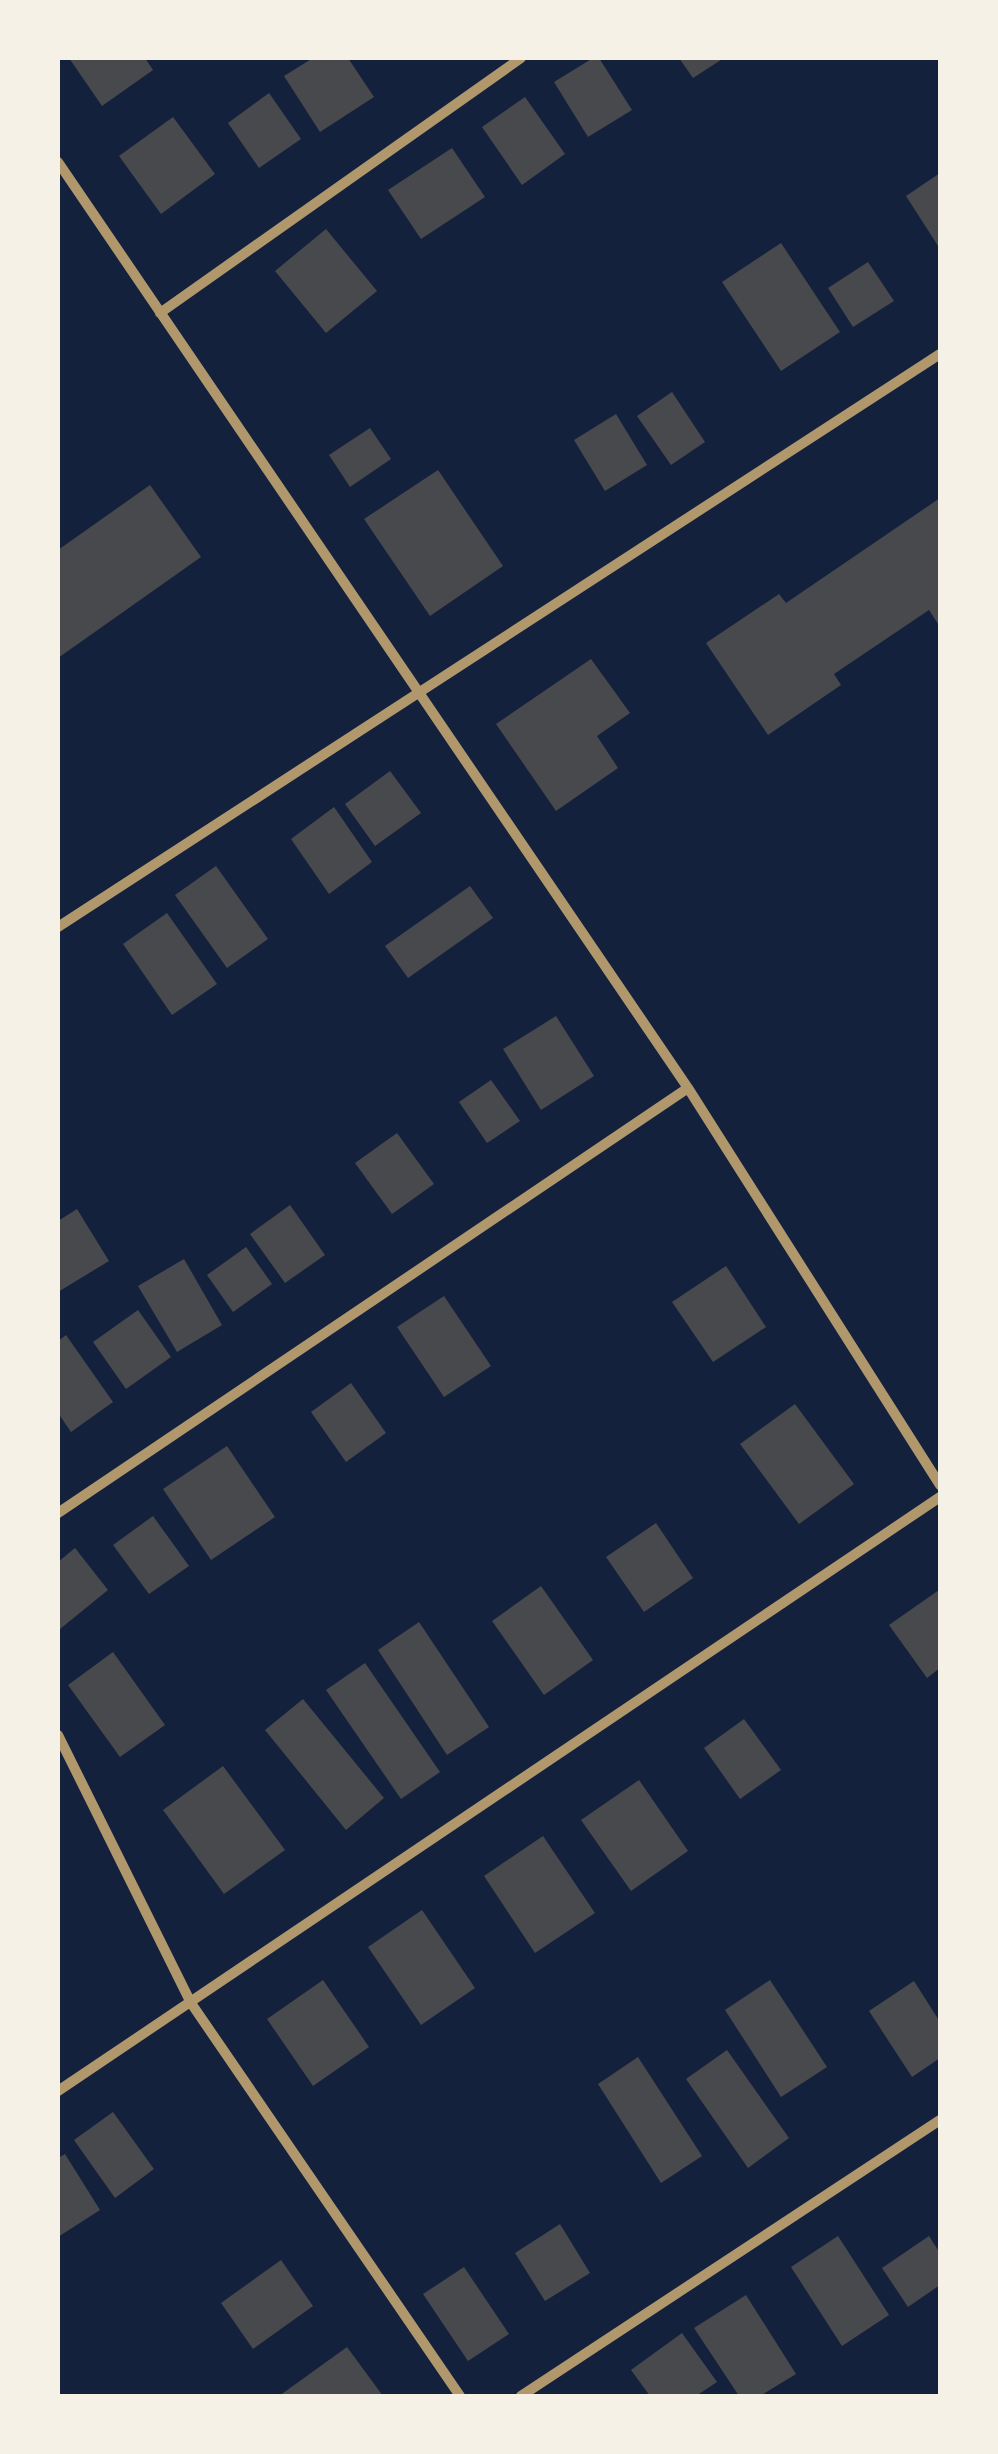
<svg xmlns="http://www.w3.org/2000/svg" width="998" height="2454" viewBox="0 0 998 2454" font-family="Raleway,sans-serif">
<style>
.building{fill:#48494c}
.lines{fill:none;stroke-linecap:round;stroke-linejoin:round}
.minor{stroke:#b1986c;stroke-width:10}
</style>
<rect width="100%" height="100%" fill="#14213d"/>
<path class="building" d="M69,58h76l8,12 -51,36z
M313,58h35l26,39 -54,35 -36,-56z
M593,58h6l33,52 -44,27 -34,-55z
M679,58h45l-31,20z
M269,93l32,46 -42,29 -31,-45z
M525,97l40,57 -43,31 -40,-58z
M173,117l42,57 -54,40 -42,-58z
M452,148l33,49 -64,42 -33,-49z
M940,173v76l-34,-53z
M326,229l51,62 -51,42 -51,-62z
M781,243l59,89 -59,39 -59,-89z
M868,262l26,39 -41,26 -25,-39z
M672,392l33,50 -34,23 -34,-49z
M616,414l31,51 -42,26 -31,-51z
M370,428l21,31 -41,28 -21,-32z
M438,470l65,96 -73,50 -66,-97z
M150,485l51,72 -143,101v-108z
M940,498v129l-11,-17 -95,64 7,11 -73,50 -62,-92 73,-49 7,9z
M591,659l39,54 -33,23 21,32 -62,43 -60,-87z
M390,771l31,42 -46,33 -30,-42z
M334,807l38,55 -43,32 -38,-55z
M216,866l52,73 -41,29 -52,-73z
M470,886l23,32 -85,60 -23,-32z
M167,913l50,71 -45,31 -49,-71z
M556,1016l38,60 -53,34 -38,-61z
M491,1080l29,41 -33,22 -28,-41z
M397,1133l37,51 -42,30 -37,-51z
M290,1205l35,50 -40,28 -35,-49z
M77,1209l32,52 -51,31v-71z
M246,1247l26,37 -39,28 -26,-37z
M184,1259l38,66 -45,27 -39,-66z
M726,1266l40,61 -53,35 -41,-60z
M444,1296l47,70 -47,31 -47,-70z
M138,1310l33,47 -45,32 -33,-47z
M66,1335l47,67 -42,30 -13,-19v-72z
M351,1383l35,50 -40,29 -35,-50z
M795,1404l59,80 -55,40 -59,-80z
M227,1446l48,71 -64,43 -48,-71z
M153,1516l36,50 -40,28 -36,-49z
M656,1523l37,55 -49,34 -38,-55z
M75,1548l33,42 -48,39 -2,-67z
M541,1586l52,74 -49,35 -52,-74z
M939,1590l1,78 -13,10 -38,-53z
M419,1622l70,105 -42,28 -69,-105z
M113,1652l52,73 -45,32 -52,-72z
M365,1663l75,109 -39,27 -75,-109z
M303,1699l81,99 -38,32 -81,-100z
M744,1719l37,51 -41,29 -36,-51z
M223,1766l62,84 -61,44 -61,-84z
M639,1780l49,71 -57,40 -50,-71z
M543,1836l52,77 -60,40 -51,-77z
M422,1910l53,78 -54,37 -53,-78z
M323,1980l46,67 -56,39 -46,-67z
M770,1980l57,87 -46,30 -56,-87z
M914,1981l26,41v36l-28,19 -43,-66z
M727,2050l62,88 -41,30 -62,-89z
M638,2057l64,99 -41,27 -63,-99z
M113,2112l41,57 -39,29 -41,-58z
M65,2154l35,56 -42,27v-79z
M560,2224l30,49 -45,28 -30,-48z
M838,2236l51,79 -47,31 -51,-79z
M929,2236l11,17v32l-32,22 -26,-39z
M281,2260l32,46 -60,43 -32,-46z
M464,2267l45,67 -41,27 -45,-67z
M746,2295l50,79 -36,22h-21l-45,-68z
M682,2333l35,49 -21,14h-46l-19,-26z
M347,2347l36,49h-104z"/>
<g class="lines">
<path class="minor" d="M58,162l630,926 252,397
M160,313l361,-255
M58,927l882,-573
M58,1513l630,-425
M58,1735l133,268 269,393
M58,2091l882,-594
M521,2396l419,-276"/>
</g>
<rect width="998" height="2454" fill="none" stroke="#f6f1e7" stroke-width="120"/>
</svg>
